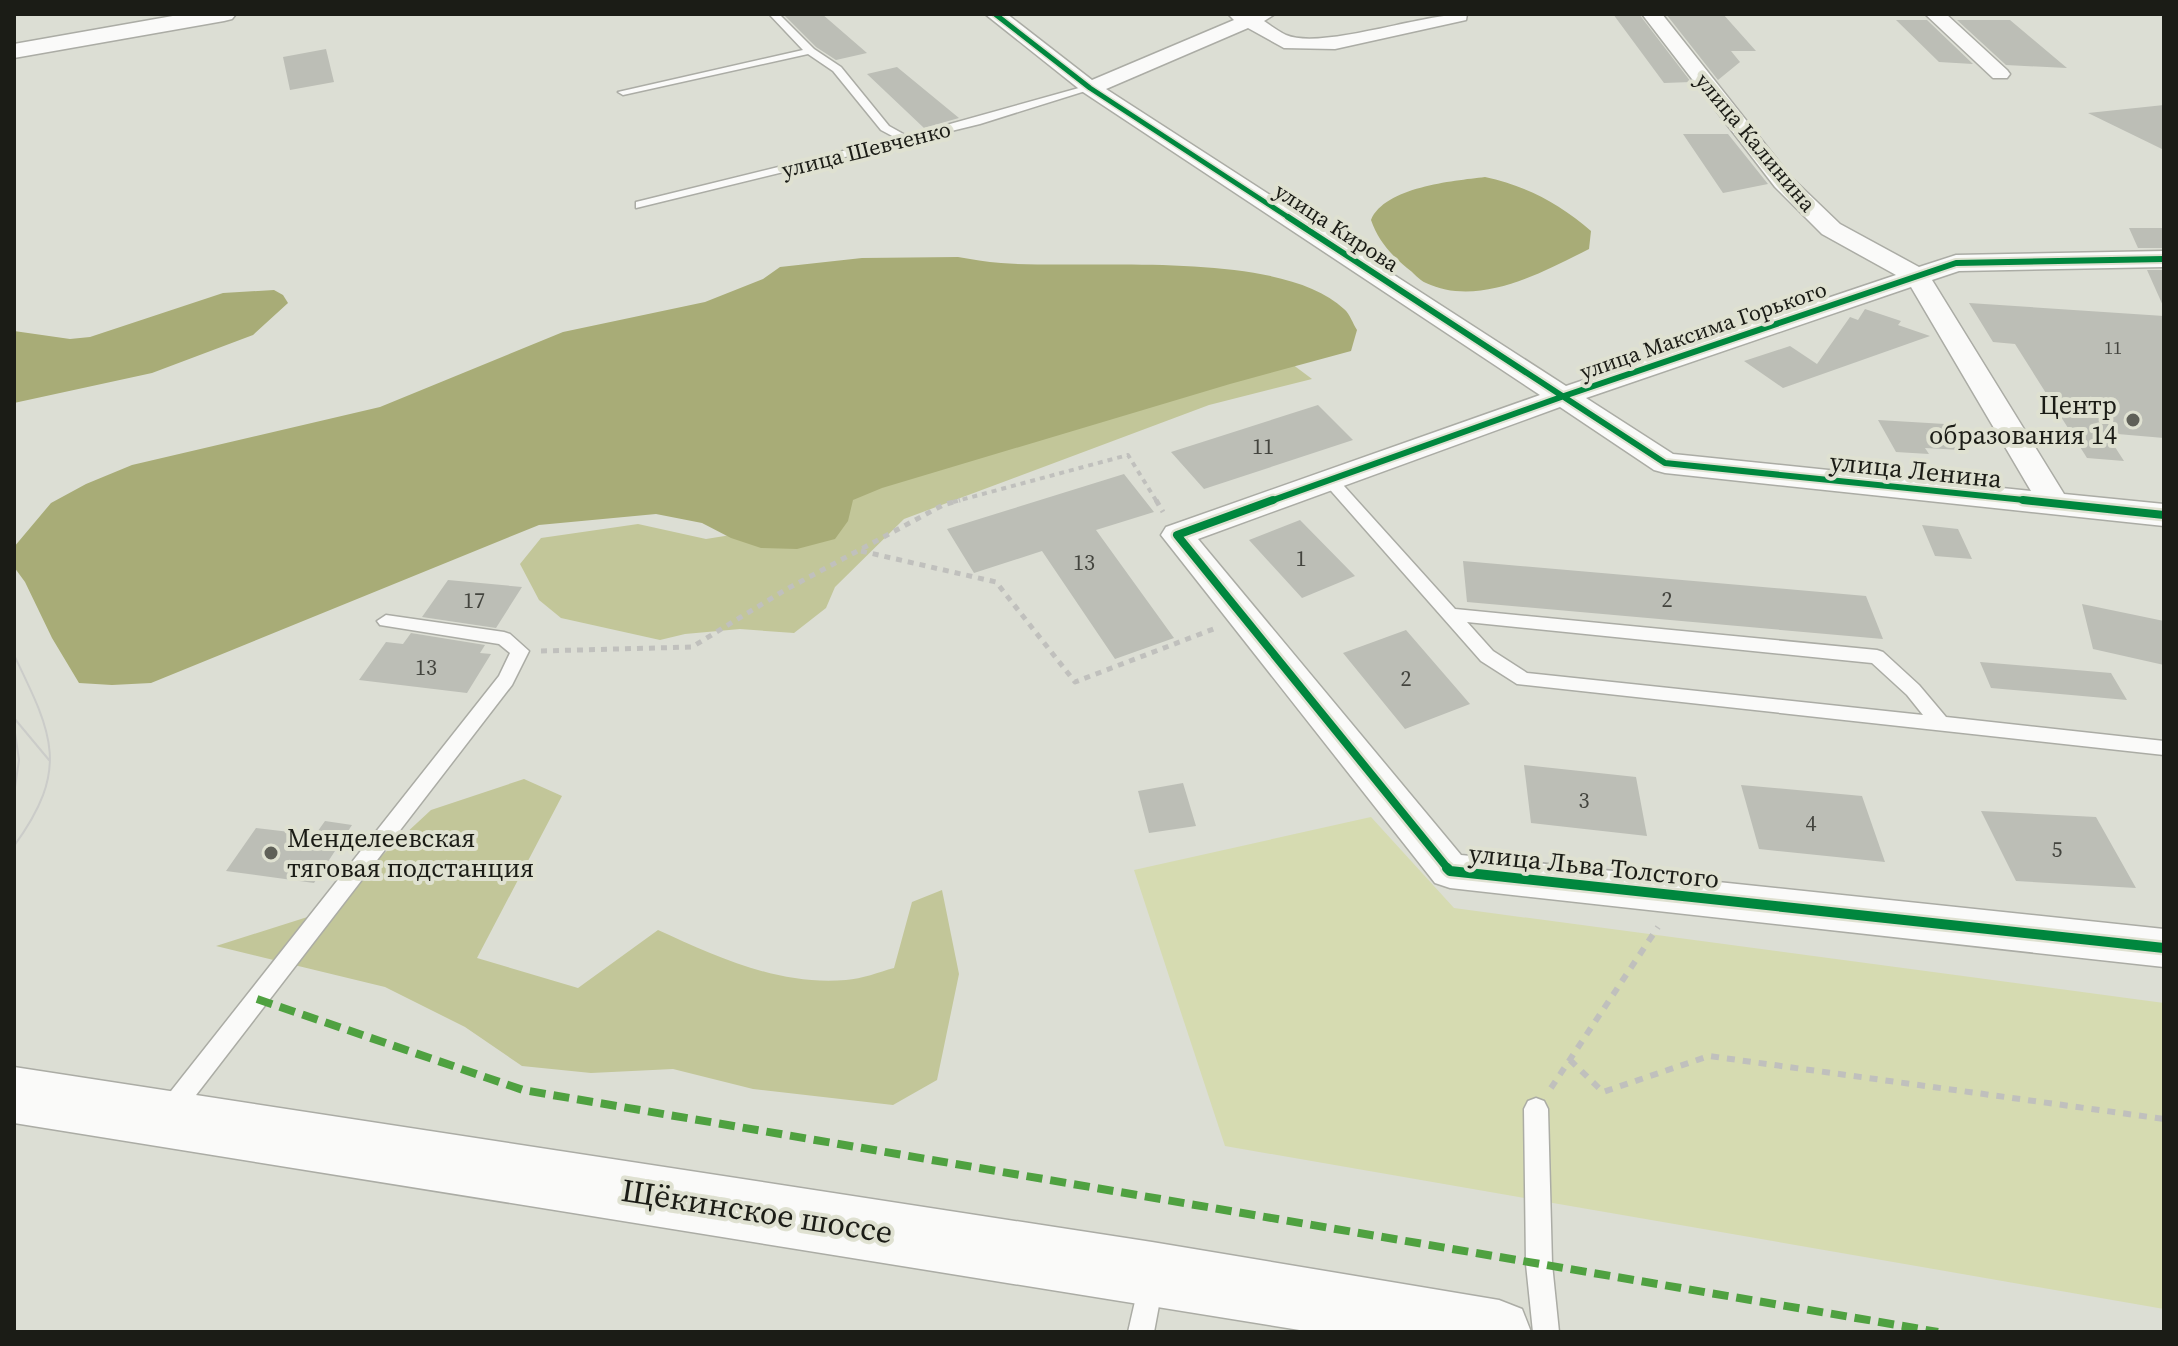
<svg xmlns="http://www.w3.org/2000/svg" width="2178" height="1346" viewBox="0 0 2178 1346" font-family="'Source Serif 4',serif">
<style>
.green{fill:#d6dbb1}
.forest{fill:#c2c699}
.water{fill:#a8ac77}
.building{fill:#bcbeb6}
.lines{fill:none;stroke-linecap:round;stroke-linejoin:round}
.lane-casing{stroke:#abaca5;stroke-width:3}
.street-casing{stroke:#abaca5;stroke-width:3}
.secondary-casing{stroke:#abaca5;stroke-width:3}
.primary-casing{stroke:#abaca5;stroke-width:3}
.path-far2{stroke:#c0c0bd;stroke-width:4;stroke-dasharray:5 5;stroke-linecap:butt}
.path-far1{stroke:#c0c0bd;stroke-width:5;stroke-dasharray:6 6;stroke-linecap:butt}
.path{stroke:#c0c0bd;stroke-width:6;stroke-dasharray:8 8;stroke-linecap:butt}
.lane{fill:#fafaf9;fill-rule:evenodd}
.street{fill:#fafaf9;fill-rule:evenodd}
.secondary{fill:#fafaf9;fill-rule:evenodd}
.primary{fill:#fafaf9;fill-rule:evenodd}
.tram{stroke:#cbccc9;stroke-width:2}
.quiet{stroke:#4fa140;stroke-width:8;stroke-dasharray:16 8;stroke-linecap:butt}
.cycleway-far3-casing{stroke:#dfe1d1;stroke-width:8}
.cycleway-far2-casing{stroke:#dfe1d1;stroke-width:10}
.cycleway-far1-casing{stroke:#dfe1d1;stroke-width:13}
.cycleway-casing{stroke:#dfe1d1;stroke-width:15}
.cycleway-far3{stroke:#00873e;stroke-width:5}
.cycleway-far2{stroke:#00873e;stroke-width:6}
.cycleway-far1{stroke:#00873e;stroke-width:8}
.cycleway{stroke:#00873e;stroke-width:10}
.poi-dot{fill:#5f6058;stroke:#dfe1d1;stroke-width:3}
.labels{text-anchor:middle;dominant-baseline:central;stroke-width:8;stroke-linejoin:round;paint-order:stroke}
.far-number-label{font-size:18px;fill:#43443e}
.far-street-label{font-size:22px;fill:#1b1c16;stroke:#dfe1d1}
.number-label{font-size:22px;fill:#43443e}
.poi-label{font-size:26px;fill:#1b1c16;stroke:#dfe1d1;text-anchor:end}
.street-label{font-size:26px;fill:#1b1c16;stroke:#dfe1d1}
.near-street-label{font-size:32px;fill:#1b1c16;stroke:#dfe1d1}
</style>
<rect width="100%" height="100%" fill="#dcded4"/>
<path class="green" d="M1371,817l83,91 710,95v306l-939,-163 -91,-276z"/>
<path class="forest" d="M1288,361l24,18 -103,26 -305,114 -69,68 -9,21 -32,25 -54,-4 -55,5 -25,6 -99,-22 -22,-18 -19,-36 21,-26 97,-14 68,15 50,-8 42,-32z
M524,779l38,17 -85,162 101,30 80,-58c59,27 122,56 188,50 16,-1 33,-8 48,-12l18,-66 30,-12 17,84 -22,106 -44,25 -140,-16 -80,-20 -82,4 -69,-7 -57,-39 -80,-40 -169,-41 104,-33 111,-103z"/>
<path class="water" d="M1485,177c41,9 74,26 106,54l-2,18c-46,23 -110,59 -163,34 -7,-3 -13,-11 -19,-15 -17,-14 -29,-28 -36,-48 14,-33 81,-39 114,-43z
M958,257c14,2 28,5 43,6 86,7 278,-15 343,46 6,5 9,15 13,21l-6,21 -121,33 -348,104 -29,12 -5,21 -13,18 -38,10 -36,-1 -30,-10 -29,-15 -46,-9 -117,11 -388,158 -39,2 -33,-2 -27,-45 -27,-56 -11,-15v-20l37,-44 35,-19 46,-19 248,-58 183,-75 142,-30 58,-23 17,-12 82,-9z
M274,290l9,5 5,8 -35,32 -101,38 -138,30v-72l56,8 20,-2 133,-44z"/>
<path class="building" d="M783,14h39l45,39 -31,7 -20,-13z
M1613,14h26l52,68 -27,1z
M1666,14h57l33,37h-25l9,11 -22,18z
M1896,20h31l46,44 -34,-2z
M1957,20h53l57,48 -61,-3z
M326,49l8,33 -44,8 -7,-33z
M897,67l62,51 -35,10 -57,-54z
M2164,105v45l-76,-37z
M1683,134h45l40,50 -45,9z
M2129,228h35v20h-26z
M2147,270h17v38z
M1969,303l195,13v122l-58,-5 18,28 -37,-3 -72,-114 -22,-2z
M1865,309l36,12 -3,4 32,11 -147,52 -39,-27 46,-15 27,18 33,-47 8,3z
M1318,405l35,35 -149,49 -33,-37z
M1878,420l67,4 16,26 -36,-2 4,6 -33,-2z
M1124,474l30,38 -58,18 78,108 -59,21 -73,-108 -68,22 -27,-44z
M1300,520l55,56 -53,22 -53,-58z
M1922,525l36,4 14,30 -37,-3z
M1463,561l403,35 17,43 -416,-37z
M448,580l74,7 -26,41 -74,-11z
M2082,604l82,17v44l-71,-16z
M1406,630l64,74 -65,25 -62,-76z
M411,633l74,12 -5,8 11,1 -24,39 -108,-13 27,-38 17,2z
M1980,662l131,11 16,27 -136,-12z
M1524,765l112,12 11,59 -116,-13z
M1183,783l13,43 -47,7 -11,-42z
M1741,785l121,11 23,66 -126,-13z
M1981,811l115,6 40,71 -120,-7z
M325,821l27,4 -38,58 -88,-12 30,-43 59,7z"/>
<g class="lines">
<defs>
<path id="lane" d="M769,14h10l35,35 27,18 48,59 18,10 179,-50 9,2 -115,36 -344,84v-6l260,-64 -15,-8 -48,-59 -25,-17 -185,41 -5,-3 185,-42z
M1330,475l5,1 120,133 422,41 6,2 36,33 27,32 218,24v14l-647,-71 -36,-23 -156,-177 -3,-4 3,-4zM1467,622l405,41 35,32 16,20 -396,-42 -34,-22z
M386,615l118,17 6,2 19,17 -17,34 -336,436 -8,4 -8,-4 -4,-8 4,-8 339,-429 11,-23 -11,-9 -119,-19 -3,-4z
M1536,1098l8,3 4,8 4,155 7,68h-26l-7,-68 -2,-155 4,-8z
M1150,1271l9,4 4,9 -9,48h-26l13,-57z"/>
<path id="street" d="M985,14h22l85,66 142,-60 -6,-6h47l-11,7c7,5 14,10 22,14 35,15 135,-21 181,-21l-1,6 -131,29 -51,-1 -36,-20 -142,61 460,297 330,-111 -74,-41 -47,-47 -133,-173h20l129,163 49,47 79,43 37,-12 208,-4v16l-205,4 -27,9 132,214 100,10v22l-499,-53 -11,-3 -94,-63 -362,132 263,316 703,74v38l-714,-79 -15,-5 -274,-348 5,-8 374,-132 -457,-303zM1911,287l120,204 -358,-37 -87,-56z
M1925,14h21l61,56 3,4 -3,4h-14z"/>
<path id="secondary" d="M184,14h52l-4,5 -8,2 -210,37v-14z"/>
<path id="primary" d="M14,1067l1138,175 347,58 23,9 9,23h-219l-1298,-209z"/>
</defs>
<use href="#lane" class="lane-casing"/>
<use href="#street" class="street-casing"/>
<use href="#secondary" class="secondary-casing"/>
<use href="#primary" class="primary-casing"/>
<path class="path-far2" d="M953,502l175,-47 29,47"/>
<path class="path-far1" d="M1156,500l7,12
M861,551l135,31 79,100 141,-54
M541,651l151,-4 93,-57 158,-85 17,-5"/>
<path class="path" d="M1570,1060l33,32 106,-36 455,63
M1551,1088l107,-161"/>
<use href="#lane" class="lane"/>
<use href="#street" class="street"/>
<use href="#secondary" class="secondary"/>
<use href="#primary" class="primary"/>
<path class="tram" d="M14,655c39,80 56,114 0,191
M14,718l35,42
M14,726l5,34 -5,34"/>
<path class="quiet" d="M257,999l266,91 1415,242"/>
<defs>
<path id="cycleway-far3" d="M995,14l95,74 201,131"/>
<path id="cycleway-far2" d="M1288,217l377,246 378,39
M1268,502l296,-106 392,-133 208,-4"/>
<path id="cycleway-far1" d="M1273,500l-96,35 272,335
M2023,500l141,15"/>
<path id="cycleway" d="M1447,868l3,3 714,77"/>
</defs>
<use href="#cycleway-far3" class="cycleway-far3-casing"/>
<use href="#cycleway-far2" class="cycleway-far2-casing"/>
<use href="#cycleway-far1" class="cycleway-far1-casing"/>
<use href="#cycleway" class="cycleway-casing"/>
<use href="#cycleway-far3" class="cycleway-far3"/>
<use href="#cycleway-far2" class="cycleway-far2"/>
<use href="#cycleway-far1" class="cycleway-far1"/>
<use href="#cycleway" class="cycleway"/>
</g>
<g class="poi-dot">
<circle cx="2133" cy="420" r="8"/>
<circle cx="271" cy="853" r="8"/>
</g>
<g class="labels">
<g class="far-number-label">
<text x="2113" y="347">11</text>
</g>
<g class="far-street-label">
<text transform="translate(1756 142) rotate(50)">улица Калинина</text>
<text transform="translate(866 149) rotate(-14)">улица Шевченко</text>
<text transform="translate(1337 227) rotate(33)">улица Кирова</text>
<text transform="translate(1703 330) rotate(-19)">улица Максима Горького</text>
</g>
<g class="number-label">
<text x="1263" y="446">11</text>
<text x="1301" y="558">1</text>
<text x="1084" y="562">13</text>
<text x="1667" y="599">2</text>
<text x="474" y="600">17</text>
<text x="426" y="667">13</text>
<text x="1406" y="678">2</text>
<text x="1584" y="800">3</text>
<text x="1811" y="823">4</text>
<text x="2057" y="849">5</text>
</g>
<g class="poi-label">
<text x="2117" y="405">Центр<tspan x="2117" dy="30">образования 14</tspan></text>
<text x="287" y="838" text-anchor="start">Менделеевская<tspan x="287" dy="30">тяговая подстанция</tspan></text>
</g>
<g class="street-label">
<text transform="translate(1916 470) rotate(6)">улица Ленина</text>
<text transform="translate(1594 866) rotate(6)">улица Льва Толстого</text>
</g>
<g class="near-street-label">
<text transform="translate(757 1211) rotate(9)">Щёкинское шоссе</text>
</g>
</g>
<rect width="2178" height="1346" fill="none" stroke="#1b1c16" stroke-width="32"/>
</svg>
